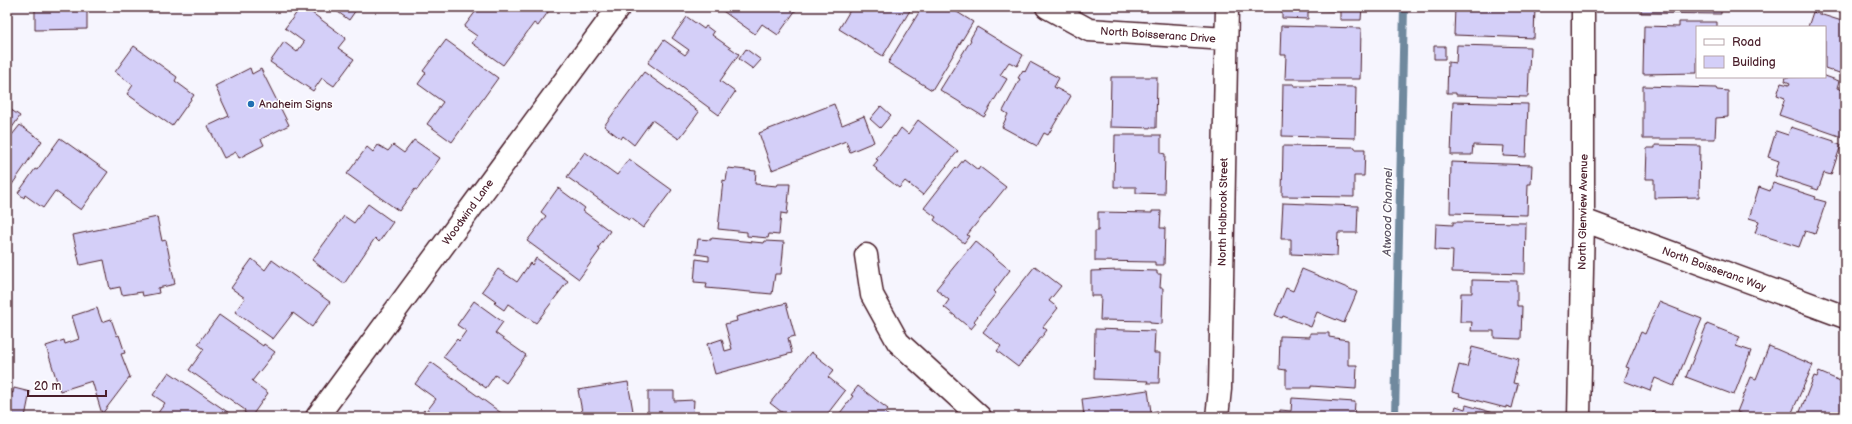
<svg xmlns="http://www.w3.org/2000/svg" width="1852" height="424" viewBox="0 0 1852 424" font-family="'Balsamiq Sans',sans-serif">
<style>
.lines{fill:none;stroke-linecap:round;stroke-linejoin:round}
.stream{stroke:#70899e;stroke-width:8}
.building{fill:#d4cff8;stroke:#4a1f2b}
.minor-casing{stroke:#4a1f2b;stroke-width:25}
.minor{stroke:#fff;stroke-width:22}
.poi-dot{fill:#1f6fb2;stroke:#fff;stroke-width:1.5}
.labels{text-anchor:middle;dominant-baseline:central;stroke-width:3;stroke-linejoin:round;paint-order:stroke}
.street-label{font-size:11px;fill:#4a1f2b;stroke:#fff}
.poi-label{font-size:11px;fill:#4a1f2b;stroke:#fff;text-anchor:start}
.water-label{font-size:12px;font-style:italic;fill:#5d5465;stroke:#fff}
</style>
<rect width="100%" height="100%" fill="#f6f5fe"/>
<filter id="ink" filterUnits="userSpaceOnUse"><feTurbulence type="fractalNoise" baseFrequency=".025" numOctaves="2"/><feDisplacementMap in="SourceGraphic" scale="8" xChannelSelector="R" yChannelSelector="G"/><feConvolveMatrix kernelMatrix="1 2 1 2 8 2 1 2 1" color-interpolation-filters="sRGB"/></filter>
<g filter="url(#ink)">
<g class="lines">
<path class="stream" d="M1395,417l9,-410"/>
</g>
<path class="building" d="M35,7h92l-40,1v21l-52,1z
M301,7h3l42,31 -8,10 16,11 -20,27 -12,-8 -9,13 -43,-29 14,-20 13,10 7,-10 -19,-14z
M331,7h27l-9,13z
M479,7h70l2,1 -13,18 -4,-3 -31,42 -31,-22 5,-7 -13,-9z
M721,7h77l-20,28 -16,-11 -7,10 -35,-25z
M852,7h60l-29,49 -44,-27z
M920,7h20l6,4 3,-4 24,15 -41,68 -44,-27 33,-54z
M1282,7h80l-1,13h-21v-9l-32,-1v9l-26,-1z
M1455,7h80l-1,31 -80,-3z
M1641,7h80v7l-80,-1z
M1830,7h15v6l-16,-5z
M1813,12l32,10v53l-20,-7v-41h-17z
M687,17l17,12 2,-3 8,6 -2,3 27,19 -19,27 15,11 -16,23 -71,-52 16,-23 21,15 4,-5 -17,-12z
M1679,22h38v5h-20v46l-54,1 1,-48 35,1z
M1281,26l80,2 -1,51h-75l1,-24h-6z
M977,27l46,28 -6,11 -8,-4 -9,13 7,4 -23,38 -44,-27 31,-50 -1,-1z
M446,40l52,38 -46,64 -25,-18 16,-22 -25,-18 8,-11 -3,-2z
M1457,45l73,2 -2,50 -72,-2v-2h-9l1,-31 8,1z
M134,46l43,31 -2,4 19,14 -22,31 -45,-32 6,-9 -18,-13z
M1434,46h11v13h-11z
M746,49l15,11 -8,9 -14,-10z
M1030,62l29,16 -5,9 17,9 -23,39 -4,-2 -7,13 -35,-19 6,-13 -5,-3 17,-32 -2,-1 5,-8 2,2z
M250,68l2,6 9,-5 28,56 -28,14 3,6 -25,13 -3,-6 -12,6 -16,-32 21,-10 -14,-30z
M644,72l55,40 -20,27 -27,-19 -18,25 -11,-9 -2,3 -17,-13z
M1825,76l14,5 -2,7 8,3v47l-66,-23 6,-17 -8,-3 4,-12 8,2 1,-2 -5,-2 1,-4z
M1111,77h46l-1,51 -46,-1z
M1283,84h11v2l62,1 -1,51 -73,-2z
M1643,86l73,2 1,2 11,1v26l-12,1 -1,21h-72z
M1453,102l75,2 -2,53 -23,-1 1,-10 -31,-1 -1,10h-21z
M834,104l8,21 22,-9 10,26 -24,10 -4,-11 -74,29 -13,-37z
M881,106l10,9 -11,13 -10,-9z
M7,107l13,9 -11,16 3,3 8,-10 22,16 -31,45 -4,-2z
M918,120l40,31 -35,44 -18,-14 -6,7 -23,-18 1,-1 -4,-3 5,-6 -2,-1 18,-23 1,1 6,-9 7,6z
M1791,127l43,14v2l7,2 -10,30 -7,-2 -6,17 -43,-14 4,-15 -11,-4 8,-26 12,4z
M1115,135h46v18l4,1 -1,40 -28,-1v-6h-22z
M60,138l48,34 -27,38 -26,-19 -12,17 -18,-13 -1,3 -6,-5 17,-24 2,1z
M414,140l26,18 -23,32 -2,-1 -16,22 -52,-37 20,-27 6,5 5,-7 10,6 5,-6 11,8z
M1655,145l45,1 -1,51 -45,1v-19h-8l1,-31h8z
M1283,146l72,1v2h10l-1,27h-10v21l-72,-1z
M585,152l32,23 12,-16 43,31 -29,38 -13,-10 -1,2 -62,-43z
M964,159l14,11 2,-3 26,20 -39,48 2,1 -5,7 -30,-23 2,-3 -12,-9 31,-40 1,1z
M1451,162l81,3 -1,19h-3l-1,31 -77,-2z
M728,168l28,3 -1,13 22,2 1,-2h12l-3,30 -6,-1 -2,22 -10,-1 -1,4 -21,-2v-4l-29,-3 5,-49 3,1z
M1773,183l43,14 -1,2 11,3 -11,32 -10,-3 -6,16 -44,-14 4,-12 -10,-3 10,-31 11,4z
M558,188l27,20 -2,3 27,20 -12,17 2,2 -21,29 -52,-38 19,-25 -5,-4z
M1283,203l75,3 -1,27h-19l-1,23 -46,-2v-15h-10z
M368,204l25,18 -14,20 -4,-4 -31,46 -32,-24 32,-44 10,7z
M1152,211h9l-1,17h5l-1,37h-9v-3l-60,-1v-30h3v-19l54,1z
M157,217l5,24 4,-1 9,44 -17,4 1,5 -16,3 -1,-4 -20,3 -2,-8 -10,2 -6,-29 -24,5 -7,-30z
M1453,222l73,1 -1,51 -73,-2 1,-21 -18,-1 1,-26 17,1z
M711,238l53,5 1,-2 19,1 -3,32h-6l-3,20 -66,-6 1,-5 -13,-1 2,-23 13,2v-5l-13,-2 2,-15 13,1z
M975,241l35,29 -16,21 2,2 -22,28 2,2 -5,6 -27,-22 5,-7 -13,-11z
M536,258l32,23 -32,42 -28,-19 -4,6 -10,-7 2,-2 -14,-10 16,-22 19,13 13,-19 2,2z
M252,259l13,11 7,-10 58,42 -18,25 -19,-14 -20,26 -38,-27 10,-14 -14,-10z
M1035,266l26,20 -12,15 9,7 -15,19 4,3 -29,37 -21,-16 4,-5 -18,-14z
M1302,269l55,23 -13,31 -27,-11 -6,15 -28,-11 -1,2 -7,-3 11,-27 7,3z
M1120,270l37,1v3h4l-1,14h3l-1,36 -12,-1v-2l-50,-1 1,-24h-10v-25z
M1472,280l45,1v25h5l-1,33 -27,-1v-7h-23l1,-9h-12l1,-29h11z
M474,301l29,21 -8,11 31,22 -20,28 -11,-8 -9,13 -43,-31 14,-18 2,2 7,-10 -9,-6z
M1659,302l43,17 -28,67 -19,-8 -5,13 -26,-10 5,-13 -3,-1 15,-35 4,2z
M786,303l9,33 -7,2 4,15 -77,21 -8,-30 15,-5 3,12 7,-2 -7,-25 12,-3 -1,-4z
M97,308l5,14 9,-3 6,17 2,-1 6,18 -4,1 9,23 -28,37 -10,-33 -32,10 -14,-45 18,-6 1,4 14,-5 -7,-23z
M219,315l44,31 1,-2 11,8 -23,29 16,12 -17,24 -7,-5 1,-2 -56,-40 15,-21 -6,-5z
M1707,324l33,13 -4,9 15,5 -17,44 -48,-18z
M1095,329l60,2 -1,22h6l-1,30h-12l1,-2 -54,-2z
M1310,333h19v4l19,3v25h9l-1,24 -45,-3v2h-25v-18l-7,-1 1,-33 30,1z
M1769,346l44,19 -23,52h-41l-12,-5 14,-35 5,2z
M1472,347l47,12 -6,24 5,1 -6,24 -6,-2v2l-47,-12 1,-2 -8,-2 7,-27 8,2z
M811,352l23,18 -6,7 17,14 -20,26h-37l-18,-14z
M431,362l73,53 -2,2h-83l5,-7 2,2 10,-13 -21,-15z
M169,372l66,45h-80l10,-14 -12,-8z
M1819,372l26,11v34h-47l16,-41 3,1z
M628,382l6,35h-51l-5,-27z
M858,386l30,23 -3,4 5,4h-53l16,-21 -2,-1z
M14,388l16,4 -5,25h-18v-26l6,2z
M1148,390l3,22 6,-1 1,6h-74l-2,-18z
M648,391h26v10l20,-1 -1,17h-45z
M1292,398l63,4 -1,15h-75l1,-7 11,1z
M1466,405l42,12h-55l3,-11 9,3z
M1653,412l12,5h-14z"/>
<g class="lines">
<defs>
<path id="minor" d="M1047,7l42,23 137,9
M1583,220l262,97
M866,255l6,40 26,47 82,75
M317,417l302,-410
M1217,417l3,-28 7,-382
M1579,417l4,-197v-213"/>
</defs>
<use href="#minor" class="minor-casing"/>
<use href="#minor" class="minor"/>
</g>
</g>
<circle class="poi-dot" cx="251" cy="104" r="4"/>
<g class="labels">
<g class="street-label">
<text transform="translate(1158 35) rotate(4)">North Boisseranc Drive</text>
<text transform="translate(468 212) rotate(-54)">Woodwind Lane</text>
<text transform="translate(1223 212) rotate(-89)">North Holbrook Street</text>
<text transform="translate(1583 212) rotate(-89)">North Glenview Avenue</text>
<text transform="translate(1714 269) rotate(20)">North Boisseranc Way</text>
</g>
<g class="poi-label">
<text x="259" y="104">Anaheim Signs</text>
</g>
<g class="water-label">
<text transform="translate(1388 212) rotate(-89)">Atwood Channel</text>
</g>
</g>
<rect width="1852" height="424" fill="none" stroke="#fff" stroke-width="24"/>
<rect x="12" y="12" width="1828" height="400" fill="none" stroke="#4a1f2b" stroke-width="1.5" filter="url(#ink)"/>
<rect x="1696" y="26" width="130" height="52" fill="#ffffff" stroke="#b7a5aa"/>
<rect x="1704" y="39" width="20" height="6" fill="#ffffff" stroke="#b7a5aa"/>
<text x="1732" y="46" font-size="12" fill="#4a1f2b">Road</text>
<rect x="1704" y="56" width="20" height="12" fill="#d4cff8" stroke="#b7a5aa"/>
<text x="1732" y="66" font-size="12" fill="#4a1f2b">Building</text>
<path d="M28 390v6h78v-6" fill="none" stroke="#4a1f2b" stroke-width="2"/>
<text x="34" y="390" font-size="12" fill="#4a1f2b" stroke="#ffffff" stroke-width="3" paint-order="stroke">20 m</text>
</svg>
